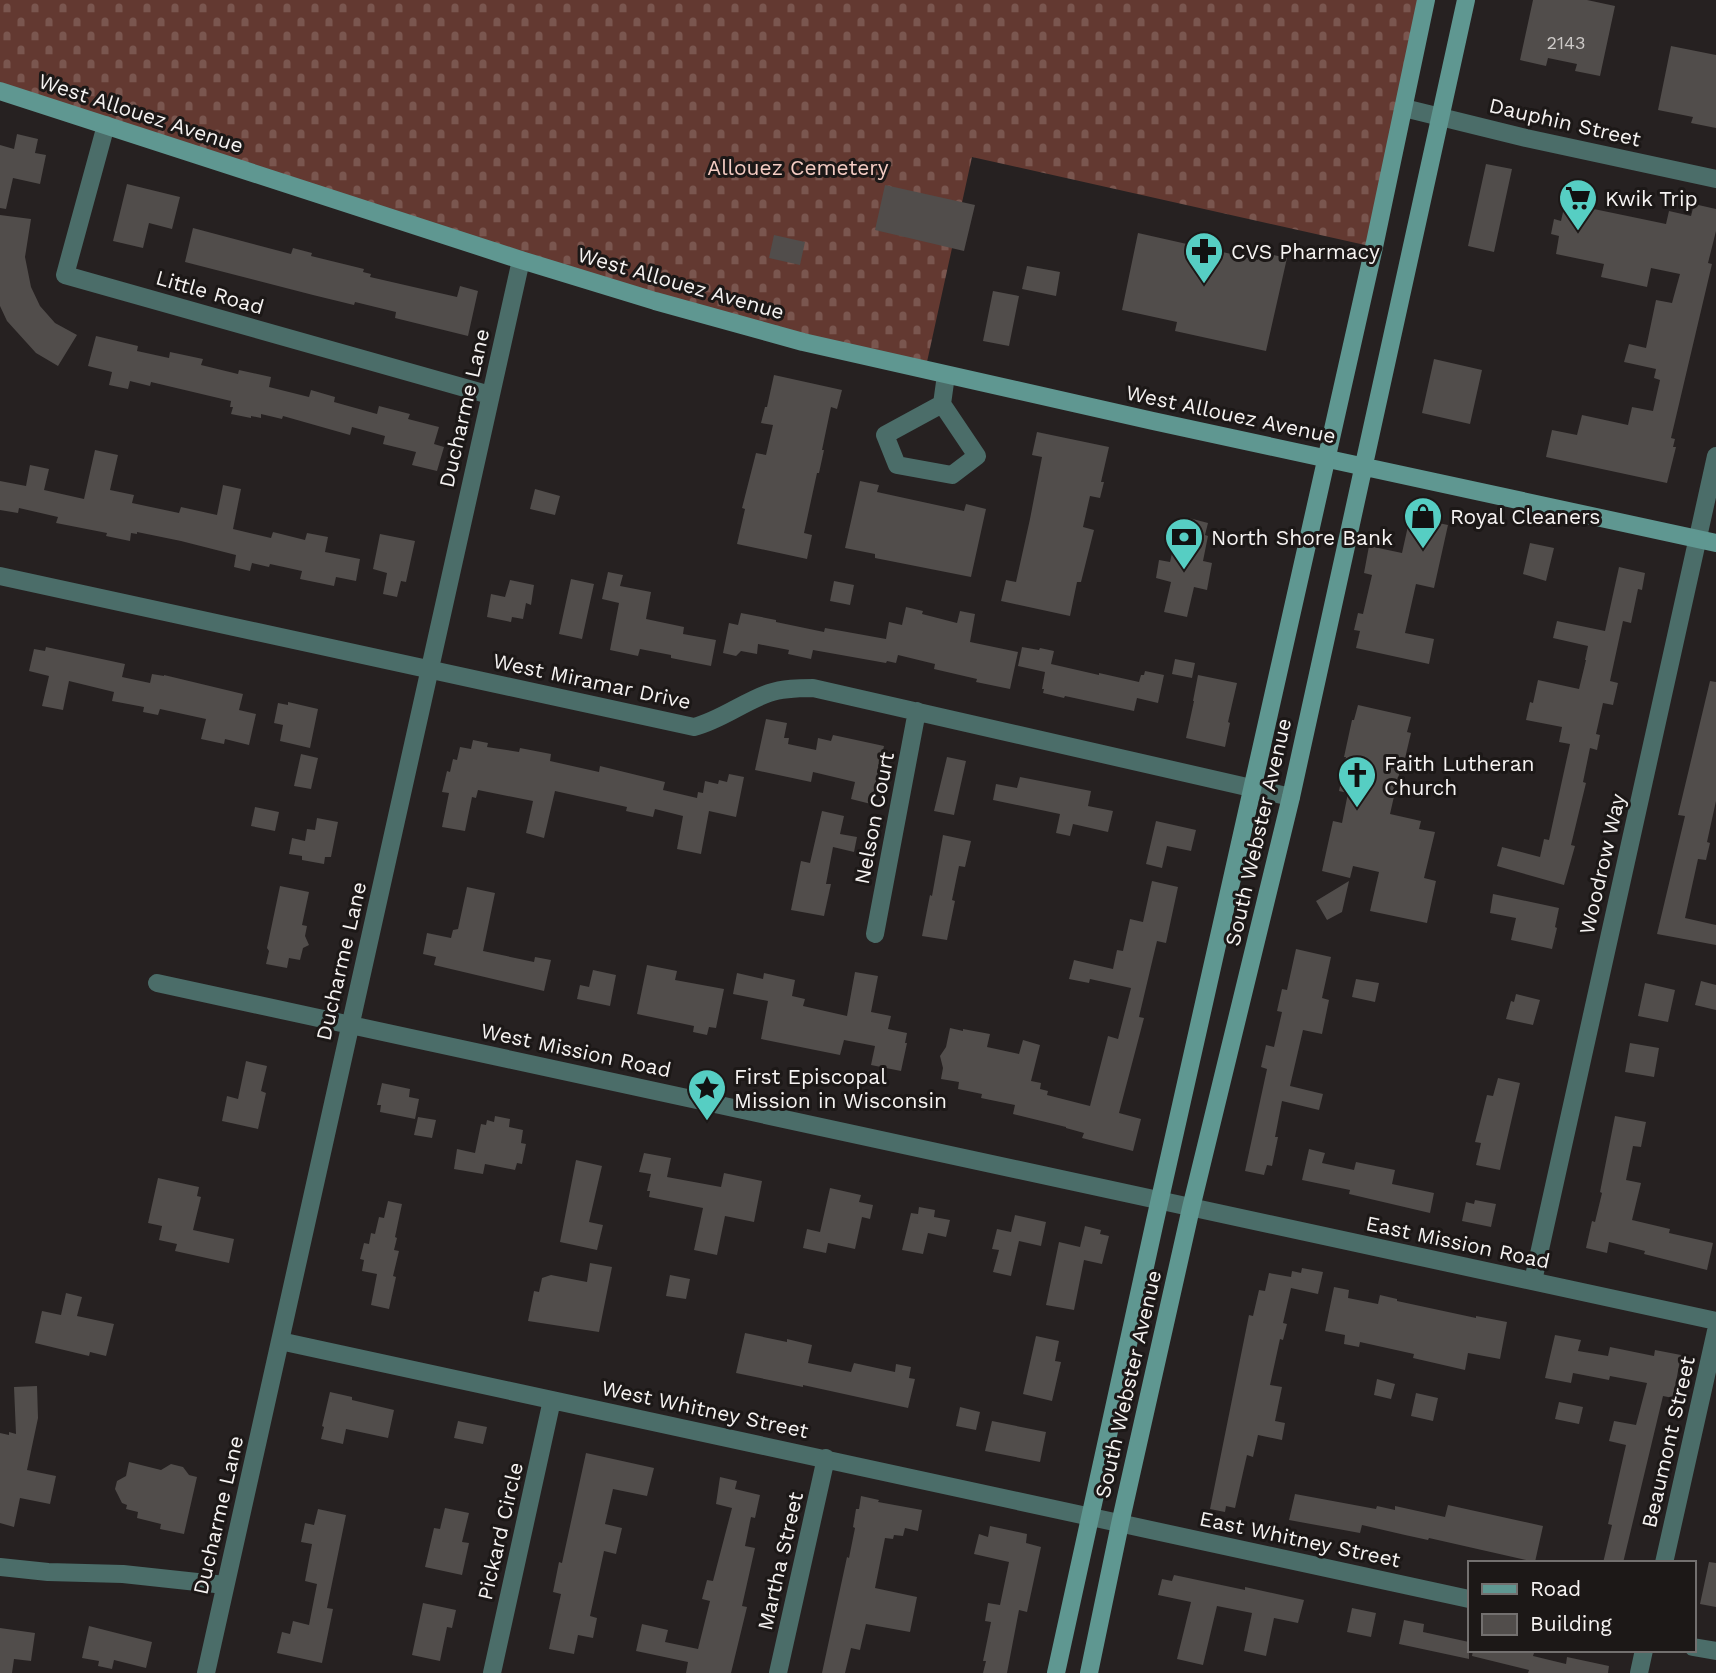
<svg xmlns="http://www.w3.org/2000/svg" width="1716" height="1673" viewBox="0 0 1716 1673" font-family="'Work Sans',sans-serif">
<style>
.cemetery{fill:url(#cemetery-stones)}
.building{fill:#514d4b}
.lines{fill:none;stroke-linecap:round;stroke-linejoin:round}
.street{stroke:#4b6d69;stroke-width:18}
.secondary{stroke:#5f9791;stroke-width:18}
.labels{text-anchor:middle;dominant-baseline:central;stroke-width:6;stroke-linejoin:round;paint-order:stroke}
.number-label{font-size:18px;fill:#cdcac8}
.street-label{font-size:21px;fill:#f6f3f2;stroke:#1c1817}
.park-label{font-size:21px;fill:#f4ccc3;stroke:#1c1817}
.poi-label{font-size:21px;fill:#f6f3f2;stroke:#1c1817;text-anchor:start}
</style>
<defs>
<pattern id="cemetery-stones" width="16" height="16" patternUnits="userSpaceOnUse" patternTransform="scale(1.75)"><rect width="16" height="16" fill="#633931"/><path d="M2 7V4a2 2 0 0 1 4 0v3zM10 15v-3a2 2 0 0 1 4 0v3z" fill="#7a564f"/></pattern>
</defs>
<rect width="100%" height="100%" fill="#262121"/>
<path class="cemetery" d="M0,0h1426l-52,247 -402,-90 -47,214 -122,-29 -803,-251z"/>
<path class="building" d="M1533,0h54l28,6 -15,70 -25,-5 2,-7 -29,-6 -2,8 -26,-6z
M1671,46l45,9v73l-25,-5 2,-6 -35,-7z
M17,134l21,5 -3,14 11,2 -6,29 -27,-6 -7,31 -6,-1v-63l14,4z
M1486,164l26,5 -18,83 -26,-6z
M127,184l53,13 -8,32 -23,-6 -6,25 -30,-7z
M885,185l90,20 -11,46 -89,-21z
M1565,203l101,21 3,-13 22,5 3,-12 22,5v22l-8,32 4,1 -41,174 4,1 -2,8h3l-9,36 -121,-26 6,-27 25,5 5,-20 46,10 4,-18 21,4 7,-31 -6,-2 2,-9 -32,-7 5,-18 17,4 10,-48 16,3 8,-29 -29,-6 -4,19 -46,-10 3,-13 -48,-10 3,-18 -8,-2 3,-15 7,2z
M0,215l31,4 -6,38 6,30 9,19 15,17 22,12 -19,31 -22,-13 -29,-32 -7,-15z
M193,228l98,26 2,-6 19,5 -1,3 53,13 -1,3 8,2 -1,3 87,20 3,-11 18,5 -10,45 -73,-18 1,-6 -41,-10 -1,3 -41,-10 -128,-33z
M1138,233l120,27 2,-8 27,6 -21,93 -91,-20 2,-9 -55,-12z
M774,235l31,7 -5,23 -31,-7z
M1027,266l33,6 -4,24 -34,-7z
M993,291l26,5 -10,50 -26,-5z
M96,336l42,10 -1,5 32,7 1,-6 33,7 -2,6 37,9 1,-4 32,7 -2,10 40,10 2,-7 24,7 -1,5 43,12 2,-8 31,8 -2,5 31,8 -5,17 10,3 -7,24 -25,-6 4,-13 -33,-8 2,-8 -33,-9 -2,8 -67,-19 -1,3 -21,-5v4l-10,-2v2l-20,-4 2,-7h-3l1,-6 -80,-19 -1,4 -20,-5 -2,8 -19,-4 3,-13 -24,-6z
M1434,359l48,11 -12,54 -48,-11z
M774,375l68,15 -5,19 -6,-2 -9,43h2l-5,23h-2l-13,60 8,2 -5,24 -70,-15 8,-35 -3,-1 14,-55 10,2 7,-30 -12,-2 4,-16h2z
M1037,432l72,15 -8,35h3l-4,16 -10,-2 -7,31 11,3 -13,52h-4l-7,34 -69,-15 5,-21 10,2 14,-63 12,-62 -10,-2z
M95,450l23,5 -8,35 24,5 -2,8 47,10 2,-6 36,8 6,-30 18,4 -8,40 38,9 2,-6 32,8 2,-7 21,4 -3,15 35,7 -4,22 -20,-4 -2,9 -34,-7 2,-8 -32,-7 -1,3 -17,-4 -2,8 -16,-4 2,-12 -55,-14 -44,-9v2l-6,-1 -1,8 -24,-5 1,-3 -51,-10 2,-6 -39,-9 -1,5 -18,-3v-29l26,5 4,-21 19,4 -5,21 40,9z
M860,481l19,4 -2,7 87,19 2,-7 20,5 -15,68 -96,-19v-4l-30,-6z
M535,489l25,7 -5,19 -25,-6z
M1410,517l38,8 -14,63 -18,-4 -11,49 29,6 -5,25 -73,-16 4,-17 -6,-1 4,-17 5,1 9,-39 -8,-2 5,-27 33,7z
M1189,518l19,5 -3,12 3,1 -5,25 9,2 -5,27 -13,-3 -7,30 -23,-5 7,-30 -15,-4 3,-18 11,2 8,-34 8,2z
M380,534l35,7 -9,41 -5,-1 -4,16 -14,-3 4,-21 -14,-4z
M1530,543l24,5 -8,33 -23,-7z
M1619,567l26,6 -3,17 -4,-1 -7,34 -8,-2 -13,60 8,2 -5,22 -10,-2 -7,31 4,1 -3,15 -7,-2 -7,34 3,1 -15,62 4,1 -11,39 -67,-19 5,-19 38,10 4,-18 5,1 21,-96 -11,-2 3,-15 -36,-7 4,-18 3,1 5,-23 41,9 7,-29h-1l3,-14 -35,-8 4,-17 48,10z
M608,572l15,3 -3,11 31,6 -5,27 38,8 -1,7 33,6 -5,26 -40,-8v-3l-31,-6 -2,7 -28,-6 9,-47 -17,-4z
M571,579l23,5 -12,55 -23,-5z
M510,580l24,5 -3,20 -5,-2 -3,16 -11,-2 -1,5 -24,-5 4,-23 14,3z
M834,581l20,4 -4,20 -20,-4z
M906,607l17,4 -1,3 35,9 3,-12 15,3 -5,28 48,10 -8,37 -34,-7 1,-3 -43,-10 1,-5 -37,-9 -2,8 -9,-2 -1,2 -73,-13 -2,9 -23,-5 1,-4 -31,-6 -1,10 -16,-3 -5,5 -13,-3 6,-30 9,2 3,-12 35,7v2l48,10 1,-4 61,11 3,-17 13,3z
M46,647l79,17 -3,13 28,6 2,-9 12,2v-1l79,19 -4,16 17,4 -7,31 -24,-6 -1,5 -23,-5 5,-20 -46,-10 -2,6 -15,-3 1,-5 -32,-6 2,-9 -45,-11 -6,29 -21,-4 7,-30 -20,-5 5,-22 11,2z
M1022,647l17,3 1,-2 14,3 -3,13 48,11v-2l40,9 2,-7h3l1,-4 19,4 -6,28 -21,-5 -3,13 -69,-15 -1,2 -21,-5 1,-4h-2l3,-17 -27,-6z
M1175,659l20,4 -3,15 -20,-4z
M1198,675l39,8 -9,39 2,1 -5,24 -39,-9 8,-37h-1z
M1710,681l6,1v119l-9,41 3,1 -4,17 -8,-1 -13,59 31,7v20l-59,-11 28,-118 -7,-1z
M288,702l30,7 -8,39 -30,-7 3,-16 -9,-2 4,-20 10,2z
M1358,705l53,12 -4,15 4,1 -9,38 -2,-1 -10,44 31,7 -2,8 16,3 -11,46 12,3 -9,42 -57,-12 9,-39 -26,-6 -3,12 -28,-7 11,-50 9,2 6,-30 -9,-2 7,-34h-2l8,-37h2z
M766,719l21,4 -3,15h5l-1,6 28,6 2,-12 13,3 2,-6 51,11 -13,58 -20,-5 4,-17 -42,-10 -2,10 -56,-12z
M473,740l15,3 -1,4 32,5 1,-4 31,6 -1,7 49,11 1,-6 65,16 -2,8 34,8 1,-6 5,1 2,-12 13,3 1,-4 8,2 2,-8 15,3 -8,40 -27,-6 -8,43 -24,-5 6,-33 -28,-7 -2,8 -27,-6 1,-4 -72,-16 -11,47 -18,-5 7,-32 -55,-11 -2,8 -4,-1 -7,34 -23,-4 7,-34 -7,-1 5,-21 3,1 3,-13 4,1 3,-13 11,2z
M301,754l17,4 -7,31 -17,-3z
M947,757l19,4 -12,54 -20,-4z
M1020,777l71,14 -3,15 25,5 -5,21 -35,-8 -3,12 -14,-3 4,-19 -67,-14 3,-16 21,4z
M255,807l24,5 -4,19 -24,-5z
M822,811l22,5 -4,18 17,3 -3,15 -21,-5 -7,37h5l-7,32 -33,-6 10,-49 9,2z
M317,818l21,4 -7,35h-6l-1,7 -22,-4v-4l-13,-2 3,-16 13,3 2,-12 8,1z
M1156,821l40,9 -5,21 -24,-5 -5,22 -16,-4z
M943,835l28,6 -6,26 -6,-1 -7,34 3,1 -8,39 -25,-4 8,-41 2,1z
M1152,881l26,6 -12,56 -9,-2 -18,76 5,1 -25,95 22,6 -8,32 -51,-13 2,-5 -18,-5v-1l-53,-13 2,-9 -34,-7 1,-4 -24,-5 1,-7 -18,-3 2,-11 -3,-12 6,-9 4,-19 13,3v-2l27,5 -3,13 32,7 4,-14 17,5 -9,36 10,2 -1,6 8,2 -1,4 43,11 18,-70 10,3 13,-51 -41,-9 -1,4 -20,-4 5,-19 39,9 4,-19 6,1 7,-32 13,3z
M1349,881l-7,31 -15,8 -11,-19z
M280,886l29,6 -7,33 5,1 -2,10 4,9 -6,3 -3,12 -11,-2 -2,10 -21,-4 3,-13 -2,-3z
M467,887l28,6 -12,58 51,11 1,-5 16,3 -7,31 -110,-26 2,-8 -13,-3 4,-21 24,5 2,-8 5,-1z
M1493,894l66,14 -4,19 2,1 -5,21 -41,-9 5,-22 -26,-5z
M1296,949l35,8 -9,41 7,2 -7,34 -19,-4 -13,56 33,8 -4,16 -37,-9 -7,36h3l-6,29 -5,-1 -3,10 -19,-4 22,-102 -6,-2 5,-22 8,2 8,-35 -5,-1 5,-22 5,1z
M647,965l30,6 -2,9 49,9 -8,39 -7,-1 -2,8 -14,-3 1,-6 -57,-12z
M593,970l23,5 -6,31 -33,-7 3,-14 9,2z
M855,972l23,4 -7,36 20,4 -3,13 19,4 -2,10h2l-6,28 -30,-6 4,-19 -31,-6 -4,15 -79,-16 7,-38 -35,-7 4,-21 26,6 1,-6 31,7 -3,16 13,3 -2,7 44,10z
M1356,979l23,4 -4,19 -23,-5z
M1701,981l15,4v25l-21,-5z
M1645,983l30,7 -7,32 -30,-6z
M1516,994l24,6 -7,25 -27,-6 5,-18 3,1z
M1630,1043l29,5 -5,29 -29,-5z
M246,1061l21,5 -6,25 5,2 -8,36 -36,-8 5,-25 11,3z
M1498,1078l22,5 -20,87 -24,-5 5,-22 -6,-1 12,-47 6,1z
M382,1083l28,6 -1,8 10,2 -4,20 -35,-7 1,-7h-4z
M495,1116l15,3 -1,8 14,3 -2,13 5,1 -4,20 -5,-1 -2,7 -30,-6 -2,10 -29,-5 3,-20 18,4 6,-29 5,1 1,-5 7,2z
M1615,1116l31,6 -5,25 -8,-1 -7,34 15,3 -9,37 38,9 -1,4 44,10 -6,27 -63,-16 1,-3 -36,-9 -2,11 -21,-5 6,-27 3,1 7,-29 -2,-1z
M418,1117l18,3 -4,18 -18,-3z
M1309,1149l16,4 -3,10 32,7 2,-8 39,8 -3,14 42,9 -4,20 -81,-19 1,-4 -48,-10z
M644,1153l27,5 -4,19 54,10 3,-14 38,8 -8,41 -29,-6 -8,39 -23,-5 9,-42 -54,-11 1,-6h-3l4,-17 -12,-2z
M576,1160l26,6 -13,56 14,3 -6,25 -37,-8z
M158,1178l41,9 -2,9 4,1 -8,33 41,9 -5,24 -54,-12 2,-7 -18,-4 3,-14 -14,-3z
M830,1188l31,7 -2,7 14,3 -3,14 -8,-2 -7,32 -27,-6 -2,10 -23,-5 4,-19 13,3z
M1475,1200l21,4 -5,23 -29,-6 4,-19 8,2z
M388,1201l14,3 -7,33 2,1 -3,12 5,1 -6,25 3,1 -7,32 -18,-4 6,-31 -15,-3 2,-11 -4,-1 4,-16 5,1 2,-11 4,1 4,-17 5,1z
M919,1207l16,3 -1,7 16,3 -4,17 -18,-4 -5,21 -21,-4 9,-37 7,1z
M1015,1215l31,7 -5,24 -22,-5 -8,35 -18,-4 6,-22 -7,-1 5,-20 14,3z
M1085,1226l16,4 -1,4 9,2 -7,28 -18,-4 -10,50 -28,-5 13,-63 21,5z
M590,1263l22,4 -13,65 -71,-11 6,-30 5,1 3,-14 9,-3 36,7z
M1302,1268l21,4 -5,22 -27,-6 -8,35 4,1 -4,16 -3,-1 -10,46 12,2 -7,34 10,2 -3,17 -24,-5 -5,22 -6,-2 -12,53 -9,-2 -1,6 -15,-3 39,-194 4,1 6,-26 6,1 4,-18 22,4 1,-6 9,2z
M670,1275l20,4 -4,20 -20,-3z
M1334,1287l15,3 -1,8 30,6 2,-9 17,4v2l79,17v-2l31,6 -7,37 -32,-6 -3,17 -52,-12 1,-4 -54,-12 -1,5 -15,-3 1,-9 -20,-4z
M66,1293l16,4 -5,19 37,8 -8,32 -16,-4 -1,4 -54,-13 7,-32 19,4z
M745,1333l42,9v-3l25,6 -4,18 43,9 3,-9 41,9 1,-8 15,3 -2,11 6,1 -7,29 -105,-23v2l-67,-14z
M1555,1335l26,5 -3,11 30,5 2,-9 44,9 1,-6 26,5 -8,43 -10,-2 -40,167h-20l9,-38 -4,-1 18,-79 -17,-4 5,-20 22,4 11,-42 -37,-7 -1,4 -36,-7 -2,10 -26,-5z
M1036,1336l23,5 -4,20 6,1 -9,39 -29,-7z
M1377,1379l18,5 -4,15 -17,-4z
M37,1386l1,32 -11,52 29,6 -6,28 -30,-6 -6,29 -14,-4v-90l9,2v-3l7,2 -2,-47z
M330,1392l22,5v3l42,10 -6,28 -42,-9 -3,15 -22,-5 3,-12 -2,-1z
M1416,1393l22,5 -5,23 -22,-5z
M1559,1402l24,5 -4,17 -24,-5z
M960,1407l20,5 -4,18 -20,-4z
M458,1421l29,6 -4,17 -29,-6z
M992,1421l54,11 -6,30 -55,-11z
M586,1453l68,15 -7,28 -34,-7 -8,35 17,4 -6,26 -12,-3 -14,65 7,2 -4,20 -15,-3 -4,19 -25,-5 12,-55 -8,-2 6,-30 3,1z
M129,1462l32,8 10,-6 12,3 6,8 8,2 -13,57 -24,-5 1,-5 -24,-6 1,-6 -12,-3 1,-4 -5,-2 -7,-14 2,-8 9,-5z
M720,1477l17,4 -2,8 25,6 -5,23 -4,-1 -6,29 10,2 -13,58 5,1 -16,66h-45l2,-11 -52,-11 6,-27 26,6 -3,12 33,7 12,-48 -8,-2 5,-19 6,1 19,-73 -16,-4z
M1295,1494l81,15 1,-3 18,4v-4l50,11 3,-12 95,21 -8,36 -106,-24 -1,2 -23,-5 -43,-10 -2,8 -71,-13z
M861,1496l18,4 -1,2 44,8 -4,21 -13,-3 -2,8 -9,-1 -1,4 -8,-1 -10,50 42,9 -7,35 -44,-8 -6,26 -9,-2 -6,25h-23l25,-116 2,1 6,-30 -2,-1 3,-18h3z
M445,1508l24,5 -7,29 7,1 -7,32 -37,-8 9,-39 6,1z
M318,1509l28,6 -19,93 6,1 -11,54 -45,-10 5,-21 8,2 3,-13 16,4 8,-41 -12,-3 7,-37 -11,-2 4,-19 9,2z
M990,1526l37,8 -1,9 15,4 -14,65 -8,-2 -12,63h-24l3,-12h-3l8,-39 -6,-1 3,-18 12,2 9,-43 -35,-8 5,-20 9,3z
M1709,1562l7,1v44l-16,-3z
M1174,1575l71,15v-3l59,13 -6,23 -24,-5 -8,38 -22,-5 8,-38 -35,-7 -14,59 -26,-6 14,-57 -33,-7 4,-16 10,2z
M423,1603l33,7 -4,18 -5,-1 -7,34 -28,-6z
M1352,1608l24,5 -5,24 -24,-5z
M1404,1620l20,4 -1,8 46,10v17l-70,-15z
M89,1626l63,16 -6,26 -32,-8 -2,9 -14,-3 1,-5 -17,-3z
M0,1628l35,5 -4,28 -17,-2 -2,14h-12z
M1473,1650h62l-2,6 33,8 1,-7 42,9 -1,7h-80l1,-3 -57,-14z"/>
<g class="lines">
<path class="street" d="M1404,108l122,30 190,41
M106,125l-41,150 425,120
M942,404l-57,31 12,30 55,10 25,-19 -35,-52 4,-29
M0,576l694,151c27,-7 49,-25 75,-34 14,-5 30,-5 44,-5l478,109
M875,934l42,-223
M157,983l1559,338
M1533,1281l183,-825
M280,1341l1189,258
M1664,1563l52,-232
M0,1567l48,5 75,2 102,11
M1693,1647l23,4
M206,1673l315,-1413
M492,1673l60,-273
M778,1673l48,-215
M1639,1673l5,-23"/>
<path class="secondary" d="M0,91l521,169 134,41 148,41 350,79 563,122
M1056,1673l99,-452 219,-974 52,-247
M1089,1673l31,-149 71,-316 100,-411 175,-797"/>
</g>
<defs>
<symbol id="supermarket-pin" viewBox="-11 -11 22 30"><path d="M0 17L-7.5 6A9.5 9.5 0 1 1 7.5 6Z" fill="#56cec3" stroke="#1c1817"/><path d="M-6-5.5h2.5l.6 2H6L4.5 2H-2.5L-4.4-4H-6ZM-1.5 3.2a1.3 1.3 0 1 0 .1 0ZM3 3.2a1.3 1.3 0 1 0 .1 0Z" fill="#111"/></symbol>
<symbol id="pharmacy-pin" viewBox="-11 -11 22 30"><path d="M0 17L-7.5 6A9.5 9.5 0 1 1 7.5 6Z" fill="#56cec3" stroke="#1c1817"/><path d="M-2-6h4v4h4v4h-4v4h-4v-4h-4v-4h4Z" fill="#111"/></symbol>
<symbol id="shop-pin" viewBox="-11 -11 22 30"><path d="M0 17L-7.5 6A9.5 9.5 0 1 1 7.5 6Z" fill="#56cec3" stroke="#1c1817"/><path d="M-5-2.5h2.3a2.7 3.5 0 0 1 5.4 0H5L5.5 6h-11ZM-1.5-2.5h3a1.5 2.3 0 0 0-3 0Z" fill="#111"/></symbol>
<symbol id="bank-pin" viewBox="-11 -11 22 30"><path d="M0 17L-7.5 6A9.5 9.5 0 1 1 7.5 6Z" fill="#56cec3" stroke="#1c1817"/><path d="M-6-4H6V4H-6ZM0-2.3a2.3 2.3 0 1 0 0 4.6a2.3 2.3 0 1 0 0-4.6Z" fill="#111"/></symbol>
<symbol id="church-pin" viewBox="-11 -11 22 30"><path d="M0 17L-7.5 6A9.5 9.5 0 1 1 7.5 6Z" fill="#56cec3" stroke="#1c1817"/><path d="M-1.2-6h2.4v3.5h3.3v2.4h-3.3V6h-2.4V-.1h-3.3v-2.4h3.3Z" fill="#111"/></symbol>
<symbol id="sight-pin" viewBox="-11 -11 22 30"><path d="M0 17L-7.5 6A9.5 9.5 0 1 1 7.5 6Z" fill="#56cec3" stroke="#1c1817"/><path d="M0-6L1.8-2.2L6-1.7L2.9 1.2L3.7 5.4L0 3.3L-3.7 5.4L-2.9 1.2L-6-1.7L-1.8-2.2Z" fill="#111"/></symbol>
</defs>
<g fill-rule="evenodd">
<use href="#supermarket-pin" x="1556" y="176" width="44" height="60"/>
<use href="#pharmacy-pin" x="1182" y="229" width="44" height="60"/>
<use href="#shop-pin" x="1401" y="494" width="44" height="60"/>
<use href="#bank-pin" x="1162" y="515" width="44" height="60"/>
<use href="#church-pin" x="1335" y="753" width="44" height="60"/>
<use href="#sight-pin" x="685" y="1066" width="44" height="60"/>
</g>
<g class="labels">
<g class="number-label">
<text x="1566" y="42">2143</text>
</g>
<g class="street-label">
<text transform="translate(141 113) rotate(18)">West Allouez Avenue</text>
<text transform="translate(1565 122) rotate(13)">Dauphin Street</text>
<text transform="translate(681 283) rotate(16)">West Allouez Avenue</text>
<text transform="translate(210 292) rotate(16)">Little Road</text>
<text transform="translate(464 408) rotate(-77)">Ducharme Lane</text>
<text transform="translate(1231 414) rotate(12)">West Allouez Avenue</text>
<text transform="translate(592 681) rotate(12)">West Miramar Drive</text>
<text transform="translate(874 818) rotate(-79)">Nelson Court</text>
<text transform="translate(1258 832) rotate(-77)">South Webster Avenue</text>
<text transform="translate(1602 864) rotate(-77)">Woodrow Way</text>
<text transform="translate(341 961) rotate(-77)">Ducharme Lane</text>
<text transform="translate(576 1050) rotate(12)">West Mission Road</text>
<text transform="translate(1458 1242) rotate(12)">East Mission Road</text>
<text transform="translate(1128 1384) rotate(-77)">South Webster Avenue</text>
<text transform="translate(705 1409) rotate(12)">West Whitney Street</text>
<text transform="translate(1668 1442) rotate(-77)">Beaumont Street</text>
<text transform="translate(218 1515) rotate(-77)">Ducharme Lane</text>
<text transform="translate(500 1531) rotate(-77)">Pickard Circle</text>
<text transform="translate(1300 1539) rotate(12)">East Whitney Street</text>
<text transform="translate(780 1561) rotate(-77)">Martha Street</text>
</g>
<g class="park-label">
<text x="798" y="167">Allouez Cemetery</text>
</g>
<g class="poi-label">
<text x="1605" y="198">Kwik Trip</text>
<text x="1231" y="251">CVS Pharmacy</text>
<text x="1450" y="516">Royal Cleaners</text>
<text x="1211" y="537">North Shore Bank</text>
<text x="1384" y="763">Faith Lutheran<tspan x="1384" dy="24">Church</tspan></text>
<text x="734" y="1076">First Episcopal<tspan x="734" dy="24">Mission in Wisconsin</tspan></text>
</g>
</g>
<rect x="1468" y="1561" width="228" height="91" fill="#1c1817" stroke="#73706f" stroke-width="2"/>
<rect x="1482" y="1584" width="35" height="10" fill="#5f9791" stroke="#73706f" stroke-width="2"/>
<text x="1530" y="1596" font-size="21" fill="#f6f3f2">Road</text>
<rect x="1482" y="1614" width="35" height="21" fill="#514d4b" stroke="#73706f" stroke-width="2"/>
<text x="1530" y="1631" font-size="21" fill="#f6f3f2">Building</text>
</svg>
